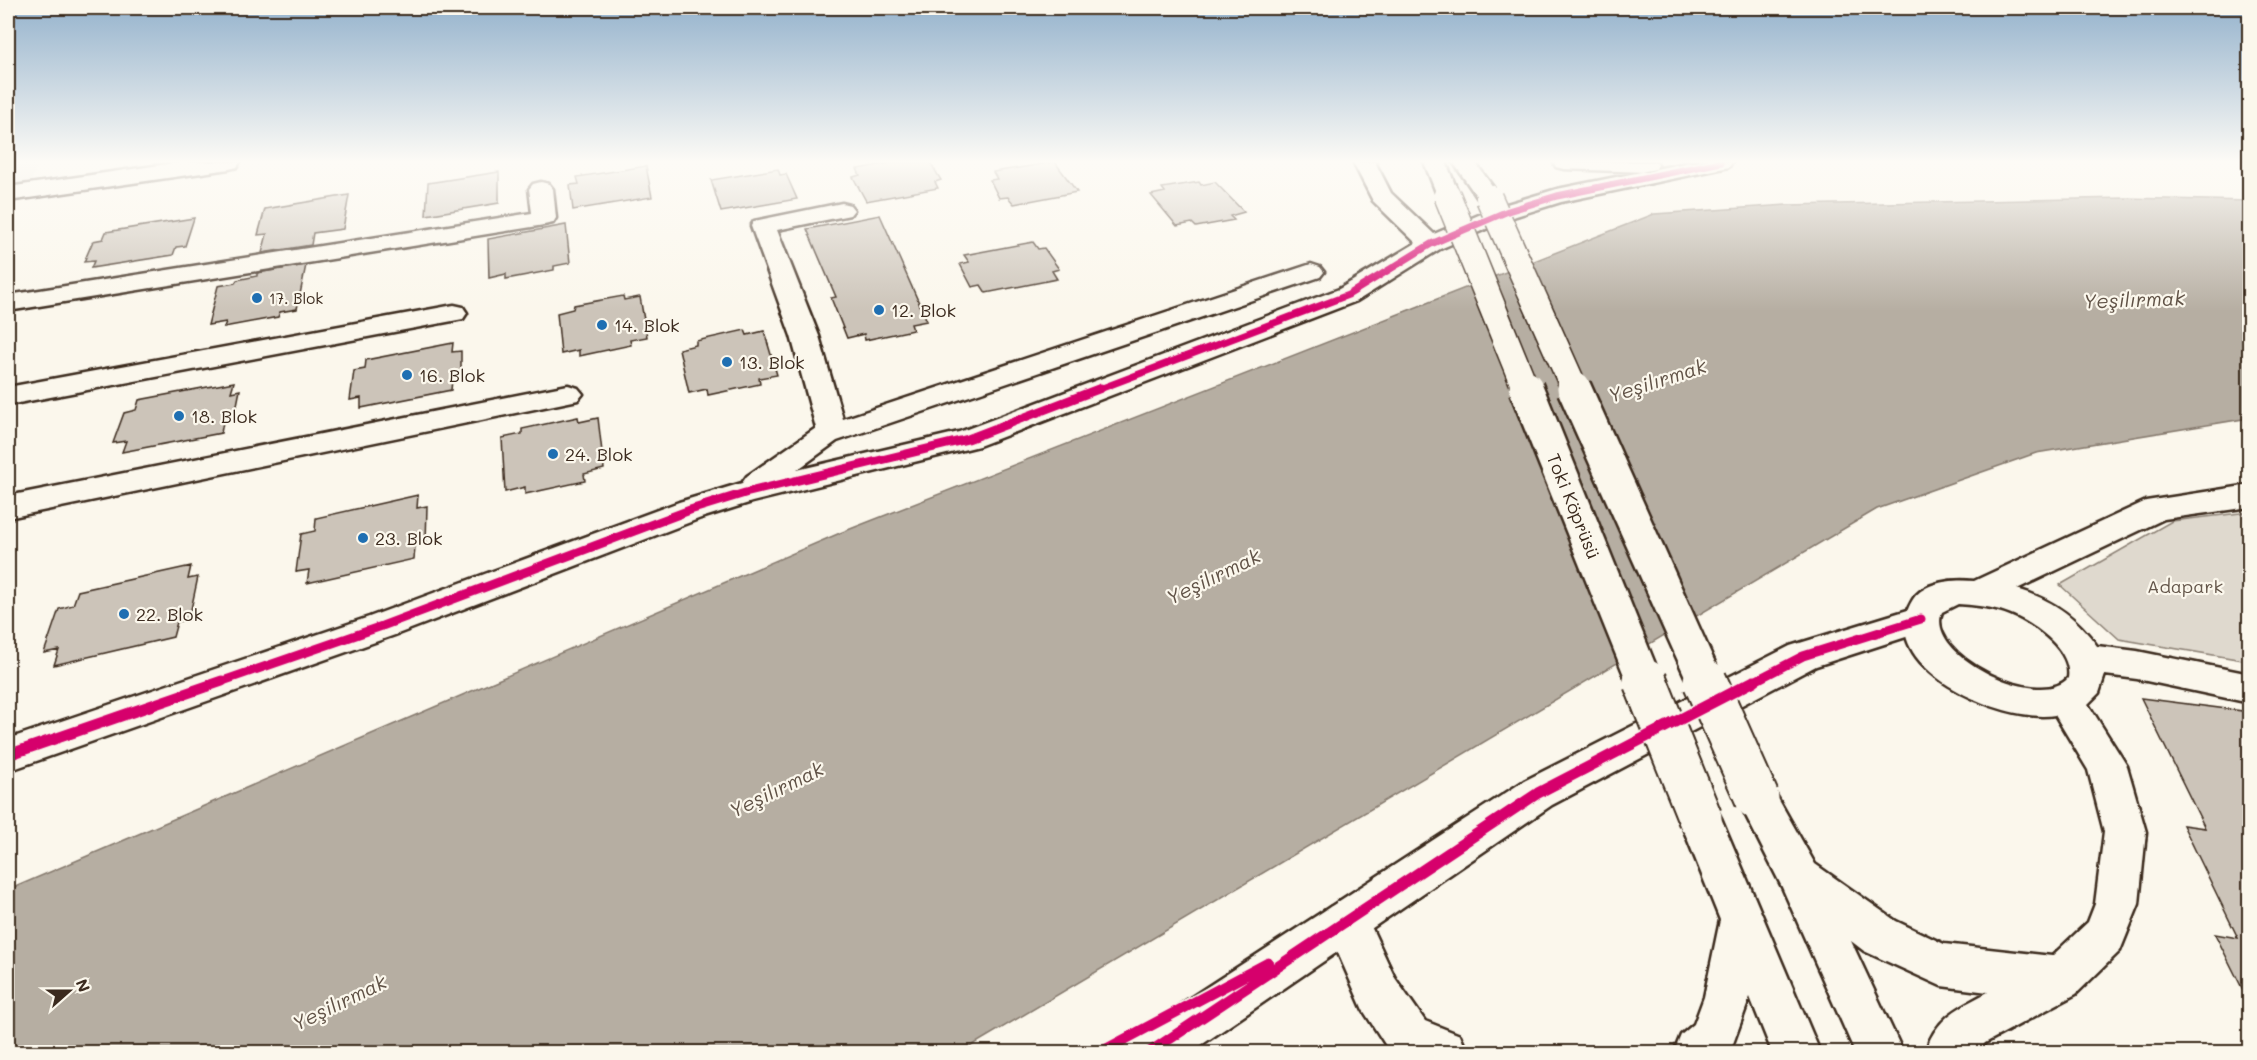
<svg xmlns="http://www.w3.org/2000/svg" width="2257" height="1060" viewBox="0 0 2257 1060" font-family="Mali,sans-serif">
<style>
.built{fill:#ede8dd}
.green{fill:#dfd9ce;stroke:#8d8276;stroke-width:1.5}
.water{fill:#b6aea2;stroke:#85796d;stroke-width:1.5}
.building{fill:#ccc4b9;stroke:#3b2a1e;stroke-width:1.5}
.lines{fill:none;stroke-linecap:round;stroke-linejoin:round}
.minor-casing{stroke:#3b2a1e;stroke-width:5}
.major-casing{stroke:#3b2a1e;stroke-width:5}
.minor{fill:#fbf7ec;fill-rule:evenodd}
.major{fill:#fbf7ec;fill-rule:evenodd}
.major-bridge-far2-casing{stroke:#3b2a1e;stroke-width:29;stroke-linecap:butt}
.major-bridge-far1-casing{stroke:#3b2a1e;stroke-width:38;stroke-linecap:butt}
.major-bridge-casing{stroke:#3b2a1e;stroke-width:47;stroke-linecap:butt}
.major-bridge-far2{stroke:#fbf7ec;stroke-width:26}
.major-bridge-far1{stroke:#fbf7ec;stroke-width:33}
.major-bridge{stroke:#fbf7ec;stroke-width:43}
.cycleway-far2-casing{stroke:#fbf7ec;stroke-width:10}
.cycleway-far1-casing{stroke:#fbf7ec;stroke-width:13}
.cycleway-casing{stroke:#fbf7ec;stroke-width:15}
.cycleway-far2{stroke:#d6006c;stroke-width:7}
.cycleway-far1{stroke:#d6006c;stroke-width:9}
.cycleway{stroke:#d6006c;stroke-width:11}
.poi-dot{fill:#1f6fb2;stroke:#fbf7ec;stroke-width:2}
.labels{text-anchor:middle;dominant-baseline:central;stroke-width:4.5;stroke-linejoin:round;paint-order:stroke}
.far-poi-label{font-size:15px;fill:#3b2a1e;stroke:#fbf7ec;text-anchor:start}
.poi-label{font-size:18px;fill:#3b2a1e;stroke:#fbf7ec;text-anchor:start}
.street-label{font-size:18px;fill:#3b2a1e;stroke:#fbf7ec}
.park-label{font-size:18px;fill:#64564a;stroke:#fbf7ec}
.water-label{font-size:20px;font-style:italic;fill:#605246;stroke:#fbf7ec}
</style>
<rect width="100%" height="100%" fill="#fbf7ec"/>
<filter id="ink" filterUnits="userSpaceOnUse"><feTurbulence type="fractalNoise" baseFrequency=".0167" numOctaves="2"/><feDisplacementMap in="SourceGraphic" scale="12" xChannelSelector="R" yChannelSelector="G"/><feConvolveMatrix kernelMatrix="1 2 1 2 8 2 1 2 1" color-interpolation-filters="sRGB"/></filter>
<g filter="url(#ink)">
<path class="built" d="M8,162h31l-9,22 -22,4z"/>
<path class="green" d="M2249,512v149l-130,-22 -59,-54 112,-64z"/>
<path class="water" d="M2126,198l123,3v217l-213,35 -159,56 -916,543h-953v-162l832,-357 814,-319 133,-9z"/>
<path class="building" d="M896,162h34l11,18 -6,2 3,6 -72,13 -13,-24 7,-2 -3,-6z
M1055,162l22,30 -63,12 -6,-7 -9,1 -9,-18 7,-1 -4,-7z
M646,166l6,31 -79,13 -3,-25 9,-1 -2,-7z
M778,169l2,6 6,-1 11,25 -76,13 -10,-32z
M499,172v31l-73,12 2,-32z
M1199,182l2,3 14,-3 29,30 -14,4 4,4 -38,7 -4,-4 -15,3 -26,-31 14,-3 -3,-4z
M349,195l-6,34 -30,4 -2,12 -49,8 5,-19 -9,1 7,-26z
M880,215l47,106 -16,3 2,6 -48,10 -1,-6 -17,4 -16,-40 5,-1 -29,-68z
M194,218l-9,28 -9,1 -3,8 -82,13 3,-7 -10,1 9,-21 10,-2 3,-7z
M566,225l4,38 -16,3v4l-48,9v-5l-17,4 -1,-39z
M1033,242l5,7 6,-1 15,21 -7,2 5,8 -71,14 -5,-8 -9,2 -12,-23 9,-2 -5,-7z
M306,265l-9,44 -17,3 -2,5 -54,10 2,-5 -18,3 10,-39 17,-3 2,-3 20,-4v-3z
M623,296l1,4 16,-3 7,40 -17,3 1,5 -52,11v-6l-18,4 -4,-41 16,-4 1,-4z
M745,330l2,5 17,-4 13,44 -18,3 1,6 -52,11 -1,-6 -18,4 -10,-44 17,-4v-4z
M453,343l-1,9 9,-1v27l-9,2 -1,10 -90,18v-10l-11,2 4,-29 11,-2 1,-9z
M234,382l-3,10 9,-2 -6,30 -11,2 -2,11 -99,19 4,-11 -13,2 11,-30 12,-3 3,-10z
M578,417l1,5 19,-4 6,51 -20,5 1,7 -60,13v-7l-20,5 -3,-54 20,-4v-5z
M418,495l-1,13 10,-2 -1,36 -11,4 -1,13 -107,24 2,-13 -13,2 5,-38 14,-3 1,-13z
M191,566l-3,13 10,-2 -9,42 -12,3 -4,15 -119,28 5,-15 -15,3 15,-44 14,-4 5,-14z
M2141,698l109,14v292l-35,-70 23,4 -55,-113 22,3z"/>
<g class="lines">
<defs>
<path id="minor" d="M181,162h59l-3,5 -8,2 -221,32v-14z
M1353,162h22l16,31 43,41 66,-28 57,-17 133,-27h42l-3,5 -168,35 -45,14 -76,33 -83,52 -378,145 -227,56 -51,16 -306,117 -387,136v-32l361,-122 310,-115 63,-19 5,-7 69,-48 -25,-92 -40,-110 3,-5 88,-18 8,2 4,5 -4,5 -73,15 42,106 24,83 459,-152 9,-3 9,3 4,5 -4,5 -483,164 -40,29 162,-38 380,-143 77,-46 -43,-42z
M1553,162h103l2,3 -3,5 -8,2 -83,-3 -8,-2z
M541,182l8,2 4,5 3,29 -3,5 -9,2 -536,86v-16l524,-82 -3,-24 4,-5z
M454,305l9,2 4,6 -4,6 -455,86v-18z
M568,385l10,3 5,6 -5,6 -570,118v-22z
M1921,606l13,4 5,9 -5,9 -118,38 -264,139 -361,247h-65l7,-17 391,-254 266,-135z"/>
<path id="major" d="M1424,162h22l13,33 -4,5 -8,2 -8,-2z
M1453,162h22l26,36 -4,5 -8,2 -8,-2z
M2250,485v22l-86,12 -147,70c34,10 60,28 80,57l40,5 113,23v29l-113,-24 -32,-4 -6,18 -11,11 39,62 19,66 -7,72 -19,47 -44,43 -91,49 -7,9h-53c11,-34 33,-44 63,-60l-47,-6 -77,-35 -13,-10 52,111h-48l-73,-165 -45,-89 6,-12 14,-5 14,5 44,78 81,57 48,23 108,12 36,-34 7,-18 9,-72 -16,-62 -33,-55c-53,9 -182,-49 -143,-114 11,-20 42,-22 62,-20l172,-80zM1958,604c14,1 28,2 42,6 26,7 73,37 68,68 -28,33 -144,-23 -126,-66z
M1700,800l15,6 6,12 99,234h-48l-22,-55 -20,55h-56l7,-17 13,-11 10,-27 16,-77 -41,-102 6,-12z
M1346,901l16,6 33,71 30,43 35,14 7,17h-77l-27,-42 -39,-89 6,-14z"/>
</defs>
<use href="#minor" class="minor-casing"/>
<use href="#major" class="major-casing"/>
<use href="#minor" class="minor"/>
<use href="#major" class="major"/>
<defs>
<path id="major-bridge-far2" d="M1447,195l79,195
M1489,198l86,192"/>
<path id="major-bridge-far1" d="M1526,388l119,295
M1574,388l132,295"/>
<path id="major-bridge" d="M1645,681l55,137
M1705,681l52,117"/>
</defs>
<use href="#major-bridge-far2" class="major-bridge-far2-casing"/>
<use href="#major-bridge-far1" class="major-bridge-far1-casing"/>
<use href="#major-bridge" class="major-bridge-casing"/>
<use href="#major-bridge-far2" class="major-bridge-far2"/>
<use href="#major-bridge-far1" class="major-bridge-far1"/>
<use href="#major-bridge" class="major-bridge"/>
<defs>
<path id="cycleway-far2" d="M1097,390l251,-95 83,-51 77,-33 49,-15 164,-34"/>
<path id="cycleway-far1" d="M217,683l165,-57 308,-116 55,-17 223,-54 133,-51
M1751,683l52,-27 118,-37"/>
<path id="cycleway" d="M8,755l214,-74
M1101,1052l167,-89
M1150,1052l388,-259 216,-112"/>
</defs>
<use href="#cycleway-far2" class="cycleway-far2-casing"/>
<use href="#cycleway-far1" class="cycleway-far1-casing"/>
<use href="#cycleway" class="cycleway-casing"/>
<use href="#cycleway-far2" class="cycleway-far2"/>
<use href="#cycleway-far1" class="cycleway-far1"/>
<use href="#cycleway" class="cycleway"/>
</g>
</g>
<linearGradient id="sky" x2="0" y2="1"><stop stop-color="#94b2cc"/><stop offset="0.52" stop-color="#fdfbf6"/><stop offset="1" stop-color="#fdfbf6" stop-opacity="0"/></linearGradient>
<rect width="2257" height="311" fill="url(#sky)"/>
<g class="poi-dot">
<circle cx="257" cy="298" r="6"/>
<circle cx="879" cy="310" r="6"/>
<circle cx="602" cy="325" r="6"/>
<circle cx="727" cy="362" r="6"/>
<circle cx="407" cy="375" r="6"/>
<circle cx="179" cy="416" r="6"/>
<circle cx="553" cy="454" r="6"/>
<circle cx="363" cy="538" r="6"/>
<circle cx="124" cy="614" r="6"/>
</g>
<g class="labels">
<g class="far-poi-label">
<text x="269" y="298">17. Blok</text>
</g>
<g class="poi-label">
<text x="891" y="310">12. Blok</text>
<text x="614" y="325">14. Blok</text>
<text x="739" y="362">13. Blok</text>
<text x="419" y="375">16. Blok</text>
<text x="191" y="416">18. Blok</text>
<text x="565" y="454">24. Blok</text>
<text x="375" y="538">23. Blok</text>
<text x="136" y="614">22. Blok</text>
</g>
<g class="street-label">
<text transform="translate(1574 506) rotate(68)">Toki Köprüsü</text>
</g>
<g class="park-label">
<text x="2185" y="586">Adapark</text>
</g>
<g class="water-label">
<text transform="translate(2134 299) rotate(-2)">Yeşilırmak</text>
<text transform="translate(1657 380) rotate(-18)">Yeşilırmak</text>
<text transform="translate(1213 576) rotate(-26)">Yeşilırmak</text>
<text transform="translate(776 789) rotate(-26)">Yeşilırmak</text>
<text transform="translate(339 1002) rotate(-26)">Yeşilırmak</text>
</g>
</g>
<rect width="2257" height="1060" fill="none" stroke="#fbf7ec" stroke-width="30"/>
<rect x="15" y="15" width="2227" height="1030" fill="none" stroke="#3b2a1e" stroke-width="2" filter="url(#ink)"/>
<g transform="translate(69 991) rotate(69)" stroke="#fbf7ec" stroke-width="4.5" paint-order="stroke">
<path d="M0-4.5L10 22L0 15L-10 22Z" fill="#3b2a1e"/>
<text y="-9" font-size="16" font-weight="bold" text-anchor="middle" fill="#3b2a1e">N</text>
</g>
</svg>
